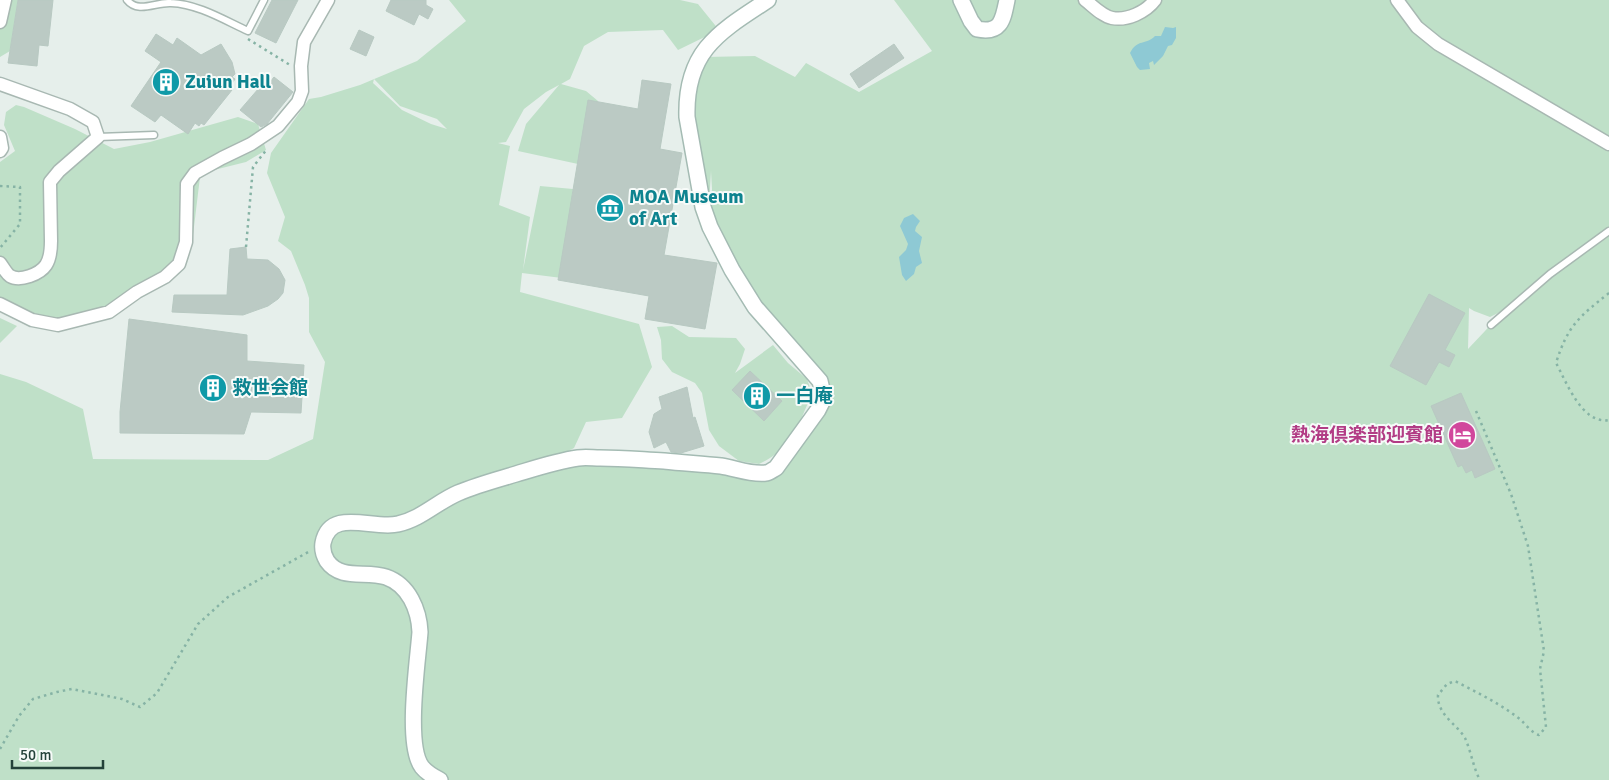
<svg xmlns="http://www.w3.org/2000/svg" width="1609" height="780" viewBox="0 0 1609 780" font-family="Signika,'Noto Sans JP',sans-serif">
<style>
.green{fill:#bfe0c8;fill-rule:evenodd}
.water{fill:#8ec9d4}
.building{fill:#bbcac4;stroke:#b8c9c2}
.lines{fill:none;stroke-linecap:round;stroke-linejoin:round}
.lane-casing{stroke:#a8b8b2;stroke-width:9}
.street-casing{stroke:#a8b8b2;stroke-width:15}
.secondary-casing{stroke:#a4bbb3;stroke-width:18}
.path{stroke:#86b3a5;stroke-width:2.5;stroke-dasharray:2.5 4;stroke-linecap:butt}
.lane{stroke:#fff;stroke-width:6}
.street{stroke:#fff;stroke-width:12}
.secondary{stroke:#fff;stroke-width:15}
.labels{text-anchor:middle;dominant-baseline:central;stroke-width:4;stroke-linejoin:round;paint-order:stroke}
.culture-label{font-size:19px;font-weight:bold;fill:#0d838f;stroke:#f7fbf9;text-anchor:start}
.hotel-label{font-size:19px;font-weight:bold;fill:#b23c85;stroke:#f7fbf9;text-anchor:end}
</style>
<rect width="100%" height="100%" fill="#e6efeb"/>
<path class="green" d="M0,0h18l-8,51 -10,6z
M449,0h231l18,4 21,26 -41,20 -15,-20 -55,2 -24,14 -14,33 -9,5 25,7 12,10 -20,63 -60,-13 8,-27 33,-39 -13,7 -22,17 -18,33 -8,1 12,3 -11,59 31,12 -7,53 17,-84 33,3 -11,89 -40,-5 -2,19 119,32 13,43 -30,51 -36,4 -12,26 -49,26 52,-12 200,12 49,-95 -77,-85 -39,-67 2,-38 -1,-18 -2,34 -22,-88 18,-60 50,-1 40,21 11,-14 53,29 73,-41 -38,-51h715v780h-1609v-406l26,8 57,27 10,50 175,1 45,-21 12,-77 -16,-30v-34l-4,-13 -14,-34 -13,-10 7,-24 -18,-44 4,-20 38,-54 12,-2 39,-12 57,-24 49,-40zM374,79l26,27 37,13 10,10 -16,-5 -29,-14 -29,-27zM1518,296l-50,53 1,-41 5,3 16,6 12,-6z
M16,105l8,2 51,22 39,20 36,-7 88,-25 20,7 8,26 -20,12 -32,8 -14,7 -7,58 -14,29 -71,46 -39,13 -37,-3 -32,-20v-138l15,-11 -11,-26 2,-13z
M0,318l17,8 -17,17z
M672,326l17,11 47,1 9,11 -5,15 -5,9 38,-28 15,18 19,16 5,14c-7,17 -14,36 -25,50 -7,10 -18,16 -28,21l-20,-3 -20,-15 -10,-16 -7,-37 -7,-10 -23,-11 -10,-13 -1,-19 -4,-13z"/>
<path class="water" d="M1165,27l8,1 3,-1v11l-4,7 -4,1 -5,10 -9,9 -1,-4 -4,2 1,6 -10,1 -3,-3 -7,-14c8,-15 15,-7 25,-17h6z
M913,214l7,7 -4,6 -1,4 7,6 -3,14 3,12 -6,4 -2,7 -8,7 -4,-6 -3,-18 7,-7 2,-6 -8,-18 4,-8z"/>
<path class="building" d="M18,0h35l-5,46 -9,-1 -2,21 -29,-3z
M272,0h26l-22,43 -21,-10z
M391,0h35v5l7,4 -5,10 -9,-5 -5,11 -28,-14z
M359,30l15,7 -8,19 -16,-7z
M156,34l17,11 4,-7 24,17 20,-11 11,18 3,12 -3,3 3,2 -6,9 3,2 -28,35 -3,-2 -2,3 -4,-3 -7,11 -27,-19 -6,7 -24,-16 30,-44 -16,-11z
M894,44l10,14 -45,30 -9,-14z
M274,77l19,15 -26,32 -6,3 -21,-17 19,-22 4,3z
M642,80l29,4 -11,65 22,4 -18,102 53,8 -12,66 -60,-10 4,-23 -91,-16 30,-180 50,9z
M246,247l1,12 21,1 11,9 6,11 -2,13 -5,6 -10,7 -25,9 -71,-3 2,-17h53l3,-46z
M1429,294l36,19 -20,37 10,5 -6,12 -10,-5 -13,23 -36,-19z
M129,319l118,16v26l57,4 -3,48 -50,-1 -7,22 -124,-1v-21z
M750,371l32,30 -18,20 -32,-31z
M687,387l6,31 2,-1 9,29 -23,7 -10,-1 -5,-10 -12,6 -5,-16 5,-18 8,-5 -3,-12z
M1461,393l34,76 -20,9 -3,-8 -6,3 -4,-8 -4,2 -27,-61z"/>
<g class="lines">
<defs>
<path id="lane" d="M127,0c11,14 29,2 44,3 27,1 53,17 77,28l16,-31
M98,137l56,-2
M1491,325l59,-51 59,-43"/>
<path id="street" d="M1085,0c8,6 17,16 27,18 15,3 34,-6 43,-18
M1397,0l20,27 21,17 171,100
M0,22l5,-22
M0,84l70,25 23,13 5,15 -39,34 -9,11 1,59c0,7 -1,18 -5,24 -6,9 -26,17 -36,11 -4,-3 -7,-9 -10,-13
M0,137l2,11 -2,3
M0,304l32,16 26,5 51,-13 28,-20 28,-15 14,-13 7,-22 1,-58 8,-11 27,-15 29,-14 27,-18 20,-24 4,-11 -1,-25 3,-24 24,-42"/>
<path id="secondary" d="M961,0l10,21 6,8c24,5 26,-9 30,-29
M440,780c-6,-3 -14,-8 -18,-13 -17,-22 -4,-107 -2,-135 -1,-22 -11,-47 -34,-55 -20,-7 -45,4 -59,-16 -3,-5 -5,-12 -4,-18 7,-36 50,-13 75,-19 23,-5 39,-22 60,-31 19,-8 38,-13 58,-19 20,-6 41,-13 62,-16 7,-1 15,0 22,0 22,0 43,2 64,3 19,2 38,3 57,5 14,2 30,9 45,7 3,0 6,-3 10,-5l42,-58 6,-12 -4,-17 -65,-74 -23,-37 -22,-43 -7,-20 -16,-90c-2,-66 32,-85 81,-117"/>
</defs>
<use href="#lane" class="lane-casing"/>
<use href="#street" class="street-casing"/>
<use href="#secondary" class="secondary-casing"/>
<path class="path" d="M248,39l42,26
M0,186l20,1v37l-20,24
M246,247l7,-80 14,-18
M1609,293c-30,24 -41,32 -53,70 10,18 26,62 53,57
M1476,411l35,83 17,52 16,105 -4,18 6,58 -7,8c-7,-2 -13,-10 -18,-15 -20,-16 -43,-27 -66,-39l-8,3 -9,11c-1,20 19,29 27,43 6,13 8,29 15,42
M0,749l19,-33 14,-17 24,-7 15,-3 50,10 18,8 17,-14 41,-69 30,-27 82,-46"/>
<use href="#lane" class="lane"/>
<use href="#street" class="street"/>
<use href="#secondary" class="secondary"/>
</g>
<defs>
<symbol id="building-disc" viewBox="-11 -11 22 22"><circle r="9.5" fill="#0f9aa8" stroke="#f7fbf9"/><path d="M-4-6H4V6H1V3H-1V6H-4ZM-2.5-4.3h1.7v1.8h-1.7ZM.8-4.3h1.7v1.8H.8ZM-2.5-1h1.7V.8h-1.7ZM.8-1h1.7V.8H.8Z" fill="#fff"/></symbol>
<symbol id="museum-disc" viewBox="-11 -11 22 22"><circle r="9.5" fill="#0f9aa8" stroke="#f7fbf9"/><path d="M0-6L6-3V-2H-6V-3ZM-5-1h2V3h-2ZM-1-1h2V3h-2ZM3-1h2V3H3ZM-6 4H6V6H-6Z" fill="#fff"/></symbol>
<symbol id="hotel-disc" viewBox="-11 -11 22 22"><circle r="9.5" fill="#d1479c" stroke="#f7fbf9"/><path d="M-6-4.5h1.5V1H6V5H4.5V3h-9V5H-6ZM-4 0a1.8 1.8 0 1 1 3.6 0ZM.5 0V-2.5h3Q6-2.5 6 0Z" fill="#fff"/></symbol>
</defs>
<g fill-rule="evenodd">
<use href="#building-disc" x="150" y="66" width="32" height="32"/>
<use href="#museum-disc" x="594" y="192" width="32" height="32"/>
<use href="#building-disc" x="197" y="372" width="32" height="32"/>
<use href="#building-disc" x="741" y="380" width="32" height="32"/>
<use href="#hotel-disc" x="1446" y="419" width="32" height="32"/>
</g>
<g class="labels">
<g class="culture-label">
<text x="185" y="82">Zuiun Hall</text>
<text x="629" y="197">MOA Museum<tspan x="629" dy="22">of Art</tspan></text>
<text x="232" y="388">救世会館</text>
<text x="776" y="396">一白庵</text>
</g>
<g class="hotel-label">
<text x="1443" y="435">熱海倶楽部迎賓館</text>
</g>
</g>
<path d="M12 760v8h91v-8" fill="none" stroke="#24423a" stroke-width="2.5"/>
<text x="20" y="760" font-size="15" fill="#24423a" stroke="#f7fbf9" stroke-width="4" paint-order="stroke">50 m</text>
</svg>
